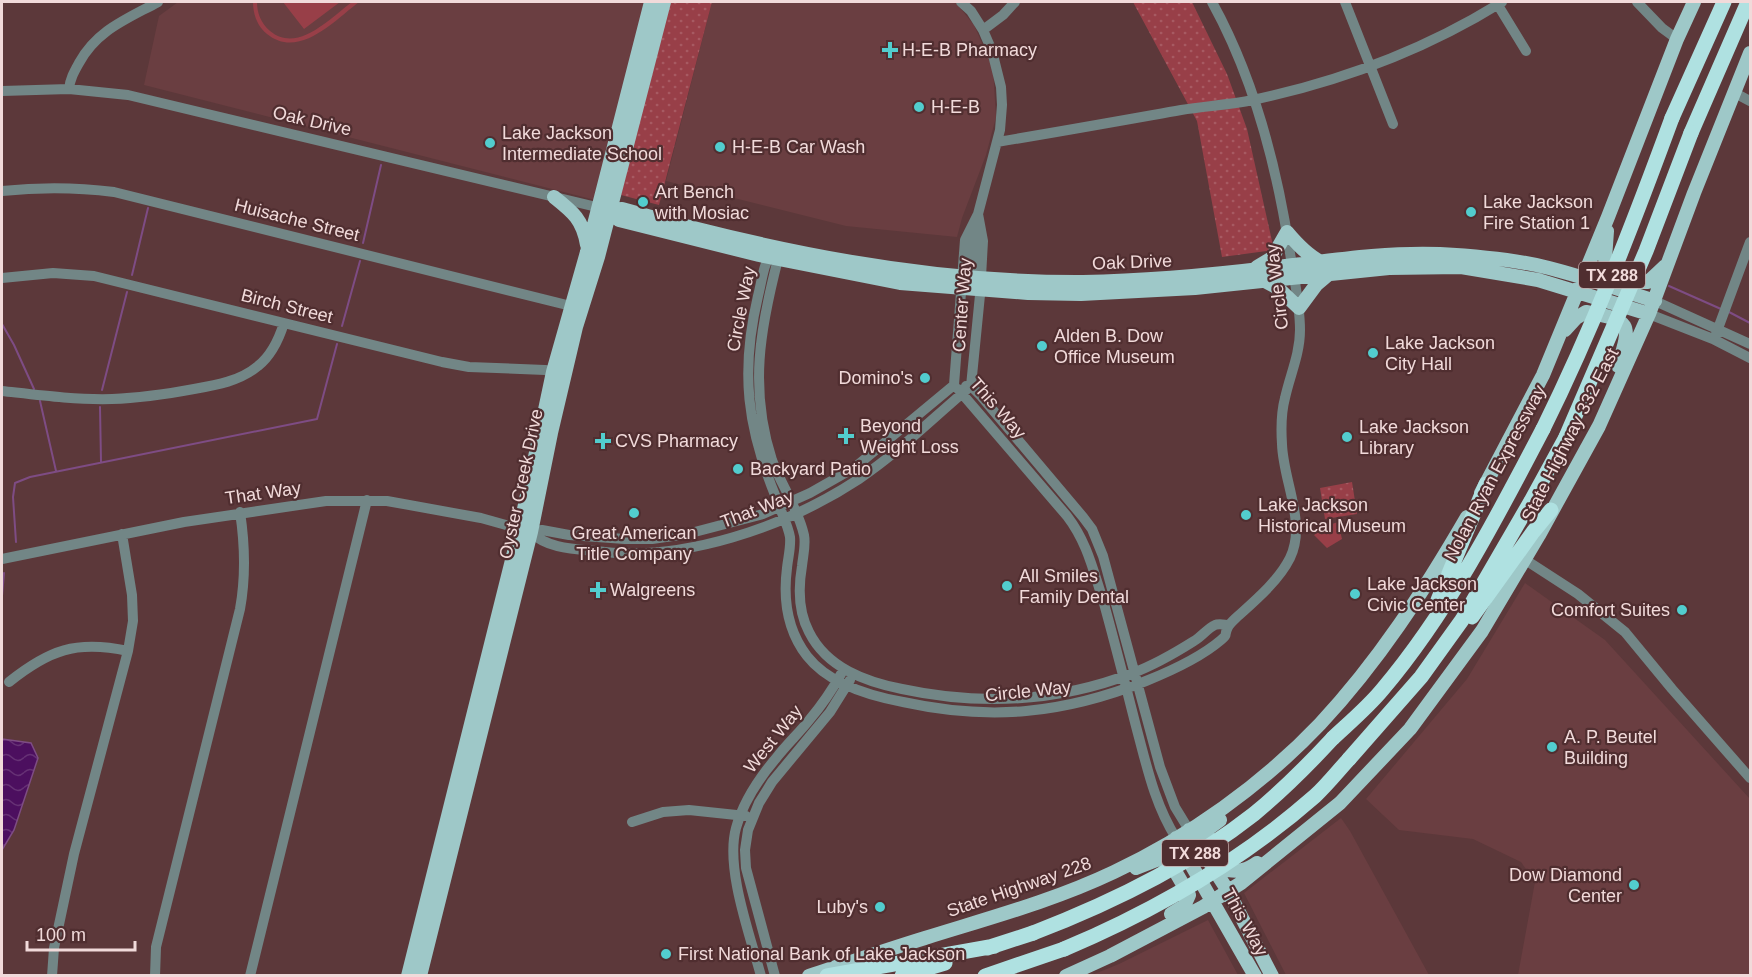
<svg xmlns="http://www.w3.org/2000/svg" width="1752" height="977" viewBox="0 0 1752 977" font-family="Helvetica,sans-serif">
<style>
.built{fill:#6a3e41}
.park{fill:url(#park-dots)}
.garden{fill:#983f48}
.water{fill:url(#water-waves);stroke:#7e4c84;stroke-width:1.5}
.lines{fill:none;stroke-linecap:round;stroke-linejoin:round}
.stream{stroke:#7e4c84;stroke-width:2}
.minor{stroke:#728686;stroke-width:10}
.major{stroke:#9ec8c8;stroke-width:14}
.highway{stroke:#afe1e1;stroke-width:15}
.highway-bridge{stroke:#afe1e1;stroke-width:15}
.poi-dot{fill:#52cdce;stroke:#502e30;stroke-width:2}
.labels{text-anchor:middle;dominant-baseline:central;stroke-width:4.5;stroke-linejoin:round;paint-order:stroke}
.shield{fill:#502e30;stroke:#c1a6a7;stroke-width:1.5}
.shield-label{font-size:16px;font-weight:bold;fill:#f1dada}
.poi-label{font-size:18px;fill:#f1dada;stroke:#502e30;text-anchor:start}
.street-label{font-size:18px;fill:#f1dada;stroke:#502e30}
</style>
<defs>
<pattern id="park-dots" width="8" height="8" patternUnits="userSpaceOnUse" patternTransform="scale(1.5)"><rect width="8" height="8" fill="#983f48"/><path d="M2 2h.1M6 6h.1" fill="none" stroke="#a75a62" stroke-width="1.8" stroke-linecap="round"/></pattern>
<pattern id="water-waves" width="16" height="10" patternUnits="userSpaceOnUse" patternTransform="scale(1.5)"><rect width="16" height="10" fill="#4c0f5f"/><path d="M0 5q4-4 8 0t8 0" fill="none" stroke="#663175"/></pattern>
</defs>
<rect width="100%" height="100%" fill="#5c383a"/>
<path class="built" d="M178,2h467l-50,198 -451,-115 15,-69z
M712,2h243l19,23 19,43 3,49 -10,38 -24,63 -5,19 -111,-11 -180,-45z
M1525,583l80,57 145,159v176h-232l17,-93 -14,-20 -48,-23 -74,-9 -33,-31 101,-120z
M1341,818l9,13 79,144h-143l-42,-82z
M1208,920l30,55h-146l27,-11z"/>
<path class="park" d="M669,2h43l-53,203 -38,-10z
M1133,2h59l35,72 20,55 27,121 -52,7 -25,-136z
M1352,482l5,32 -32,5 -5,-31z"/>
<path class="garden" d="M253,2h4c0,11 4,21 13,29 28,23 60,-13 82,-29h7c-24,18 -60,58 -92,32 -10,-8 -14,-20 -14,-32z
M283,2h57l-36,27z
M1338,522l4,17 -15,9 -13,-13 12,-9z"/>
<path class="water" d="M2,739l29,4 7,15 -24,72 -12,20z"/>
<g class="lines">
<path class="stream" d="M363,243l18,-78
M132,275l16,-67
M1669,286l52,23
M1729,312l21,11
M2,324l12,21 20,44
M342,326l18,-65
M102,390l25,-98
M40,401l16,70
M100,407l1,55
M16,542l-3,-45 2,-14 15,-6 287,-58 20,-75
M2,596l2,-23"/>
<path class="minor" d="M1345,2l48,122
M1496,2l30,49
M1637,2l25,26 15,11
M983,30l20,-15 12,-13
M69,89c1,-10 5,-17 10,-26 18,-33 48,-44 79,-61
M2,91l67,-2 59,6 477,114
M1733,92l17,9
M997,142c61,-10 122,-21 184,-32 24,-4 48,-5 72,-10 89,-19 172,-50 249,-98
M2,191c38,-4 73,-4 112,1l465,116
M772,252c-9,12 -10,29 -14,44 -18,76 -11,132 19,204 4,12 11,25 13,37 1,10 -2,21 -3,31 -4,31 0,62 20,88 21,27 63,40 96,46 87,19 160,12 243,-21 25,-10 54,-23 75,-41 8,-7 2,-3 7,-13 2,-4 7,-8 10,-11 19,-17 41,-36 52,-58 17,-35 -7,-77 -8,-114 -1,-15 -1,-31 3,-46 5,-23 15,-44 15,-68 0,-26 -6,-52 -10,-77 -13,-86 -36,-175 -78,-251
M777,253l1,6c-18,70 -29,130 -6,201 9,25 26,48 32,75 2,10 -1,21 -2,31 -4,23 -4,45 7,66 18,36 57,50 93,57 79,17 156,13 231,-16 21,-8 42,-20 61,-32 7,-4 14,-13 21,-16 4,-2 10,0 14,0
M2,278l51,-5 41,3 348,86 27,5 76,3 14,3
M973,282l-1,-5 4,-51
M1655,301l95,43
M1649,314l64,25 37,19
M1716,334l34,-92
M954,385l11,-145 13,-26 22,-84 2,-25 -1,-18 -9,-36 -9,-21 -12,-19 -10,-9
M966,386h5l10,10 102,121 9,12 11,27 57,211 15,40 14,23
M958,389l109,127c20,26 26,54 36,84 12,43 23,87 34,130 10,37 18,75 39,108
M2,391c36,4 73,9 110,8 28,-1 55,-5 82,-10 23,-4 46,-8 64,-23 14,-11 21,-27 26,-43
M531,532c15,16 42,17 64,19 87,12 191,-24 264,-72 40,-27 75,-62 112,-93l9,-91 3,-54 -5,-27
M2,559l182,-37 142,-21h61l94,17 50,14 11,-2 27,5 56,4h27l35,-5 76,-20 47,-21 44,-25 100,-83
M1524,559l54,35 47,38 47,57 78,89
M9,682c40,-32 67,-42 119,-31
M632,822l31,-10 26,-2 57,6
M52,976l2,-28 20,-94 54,-203 5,-30 -1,-26 -10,-61
M155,976l1,-29 84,-338c6,-33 5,-64 0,-97
M250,976l117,-476
M761,976c-11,-41 -36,-108 -25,-148 7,-26 24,-51 41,-71 10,-13 23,-25 33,-38 12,-14 22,-29 31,-45
M775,976l-29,-108 -1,-18 3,-20 11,-27 13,-21 58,-70 20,-32"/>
<path class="major" d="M554,197c19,15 29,23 33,48
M610,210l12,-1c150,42 304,74 461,73 70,-1 140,-8 210,-17 48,-6 98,-13 147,-11 36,2 74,5 109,14 36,9 71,22 106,33
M610,210l9,10 140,35 141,28 128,10 53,1 114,-6 194,-20 72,-1 77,13 111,34
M1607,231l-2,28 6,15 20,7 17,1 17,-16
M1257,267l15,-9 15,-26c10,12 20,23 34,30
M1265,281l13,7 21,20 17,-23 13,-11
M1565,330l11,-12 10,-6c45,8 46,11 32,54
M1481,493l62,-118 65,-158 69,-178 17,-37
M1220,820l-15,11 23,39c12,2 19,0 29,-7
M1189,830l39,61 44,85
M1176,838l79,138
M1136,868l23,-9 12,5 18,31 -5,11 -13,8
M408,976l112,-448 33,-156 34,-120 64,-250
M420,976l111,-444 20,-99 25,-106 22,-70 66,-255
M809,976c39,-13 77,-26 116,-38 64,-20 128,-37 189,-66 75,-35 148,-87 206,-148 58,-62 104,-133 147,-207
M1066,976l44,-20 93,-49 38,-24 99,-80 70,-74 72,-98 57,-96 60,-109 50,-112 45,-121 56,-140"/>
<path class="highway" d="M1672,118l52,-116
M1691,133l57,-131
M1438,600l48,-116
M1472,617l61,-85 18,-22
M1333,738c16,-15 35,-31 49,-48 66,-78 114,-171 161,-261
M1349,759l72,-82 41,-57 69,-119 35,-64
M987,948l46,-15
M827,976l168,-30
M902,976l43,-13
M985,976l79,-27"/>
<path class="highway-bridge" d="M1543,429c50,-101 90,-205 129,-311
M1566,437l80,-186 45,-118
M1033,933c78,-30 155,-67 221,-119 28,-23 54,-49 79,-76
M1064,949c90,-38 177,-88 251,-153 12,-11 23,-25 34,-37"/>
</g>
<g class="poi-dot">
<path d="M887 41h6v6h6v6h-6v6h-6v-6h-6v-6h6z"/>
<circle cx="919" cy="107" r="6"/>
<circle cx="490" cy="143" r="6"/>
<circle cx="720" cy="147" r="6"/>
<circle cx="643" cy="202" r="6"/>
<circle cx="1471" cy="212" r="6"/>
<circle cx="1042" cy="346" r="6"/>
<circle cx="1373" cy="353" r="6"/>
<circle cx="925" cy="378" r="6"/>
<path d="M843 427h6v6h6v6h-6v6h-6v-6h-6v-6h6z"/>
<circle cx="1347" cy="437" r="6"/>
<path d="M600 432h6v6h6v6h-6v6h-6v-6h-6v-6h6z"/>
<circle cx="738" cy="469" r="6"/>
<circle cx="634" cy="513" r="6"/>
<circle cx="1246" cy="515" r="6"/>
<circle cx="1007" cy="586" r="6"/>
<path d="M595 581h6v6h6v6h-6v6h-6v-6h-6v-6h6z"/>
<circle cx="1355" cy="594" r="6"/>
<circle cx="1682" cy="610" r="6"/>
<circle cx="1552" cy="747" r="6"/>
<circle cx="1634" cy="885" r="6"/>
<circle cx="880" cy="907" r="6"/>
<circle cx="666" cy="954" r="6"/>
</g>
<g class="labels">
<g class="shield">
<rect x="1579" y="262" width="66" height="26" rx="4.5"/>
<rect x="1162" y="840" width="66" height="26" rx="4.5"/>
</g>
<g class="shield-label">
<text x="1612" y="275">TX 288</text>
<text x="1195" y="853">TX 288</text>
</g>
<g class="poi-label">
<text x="902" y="50">H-E-B Pharmacy</text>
<text x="931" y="107">H-E-B</text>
<text x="502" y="133">Lake Jackson<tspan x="502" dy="21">Intermediate School</tspan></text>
<text x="732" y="147">H-E-B Car Wash</text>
<text x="655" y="192">Art Bench<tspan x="655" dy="21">with Mosiac</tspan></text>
<text x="1483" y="202">Lake Jackson<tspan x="1483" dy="21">Fire Station 1</tspan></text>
<text x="1054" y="336">Alden B. Dow<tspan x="1054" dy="21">Office Museum</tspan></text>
<text x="1385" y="343">Lake Jackson<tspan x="1385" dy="21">City Hall</tspan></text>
<text x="913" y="378" text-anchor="end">Domino's</text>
<text x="860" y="426">Beyond<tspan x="860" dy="21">Weight Loss</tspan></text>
<text x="1359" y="427">Lake Jackson<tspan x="1359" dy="21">Library</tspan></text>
<text x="615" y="441">CVS Pharmacy</text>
<text x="750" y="469">Backyard Patio</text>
<text x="1258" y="505">Lake Jackson<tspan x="1258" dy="21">Historical Museum</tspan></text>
<text x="634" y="533" text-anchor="middle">Great American<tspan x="634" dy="21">Title Company</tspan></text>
<text x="1019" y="576">All Smiles<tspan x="1019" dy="21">Family Dental</tspan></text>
<text x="1367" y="584">Lake Jackson<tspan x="1367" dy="21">Civic Center</tspan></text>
<text x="610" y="590">Walgreens</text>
<text x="1670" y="610" text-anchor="end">Comfort Suites</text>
<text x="1564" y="737">A. P. Beutel<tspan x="1564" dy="21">Building</tspan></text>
<text x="1622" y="875" text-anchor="end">Dow Diamond<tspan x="1622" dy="21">Center</tspan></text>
<text x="868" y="907" text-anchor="end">Luby's</text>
<text x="678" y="954">First National Bank of Lake Jackson</text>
</g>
<g class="street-label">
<text transform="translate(312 121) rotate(13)">Oak Drive</text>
<text transform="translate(297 220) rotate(14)">Huisache Street</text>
<text transform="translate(1132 262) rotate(-2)">Oak Drive</text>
<text transform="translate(1277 287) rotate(-97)">Circle Way</text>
<text transform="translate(962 305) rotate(-86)">Center Way</text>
<text transform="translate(287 306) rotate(14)">Birch Street</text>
<text transform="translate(741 309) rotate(-79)">Circle Way</text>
<text transform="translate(998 408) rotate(49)">This Way</text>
<text transform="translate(1570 435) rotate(-63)">State Highway 332 East</text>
<text transform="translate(1495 473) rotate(-62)">Nolan Ryan Expressway</text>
<text transform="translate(521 484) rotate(-78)">Oyster Creek Drive</text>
<text transform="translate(263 493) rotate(-8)">That Way</text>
<text transform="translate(757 509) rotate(-21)">That Way</text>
<text transform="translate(1028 691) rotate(-6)">Circle Way</text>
<text transform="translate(773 739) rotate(-51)">West Way</text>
<text transform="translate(1019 887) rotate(-19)">State Highway 228</text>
<text transform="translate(1245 922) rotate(61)">This Way</text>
</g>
</g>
<rect width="1752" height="977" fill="none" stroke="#f1dada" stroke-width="6"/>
<path d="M27 941v9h108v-9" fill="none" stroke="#f1dada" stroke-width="3"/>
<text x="36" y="941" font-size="18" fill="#f1dada" stroke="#502e30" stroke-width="4.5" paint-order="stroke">100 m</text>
</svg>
